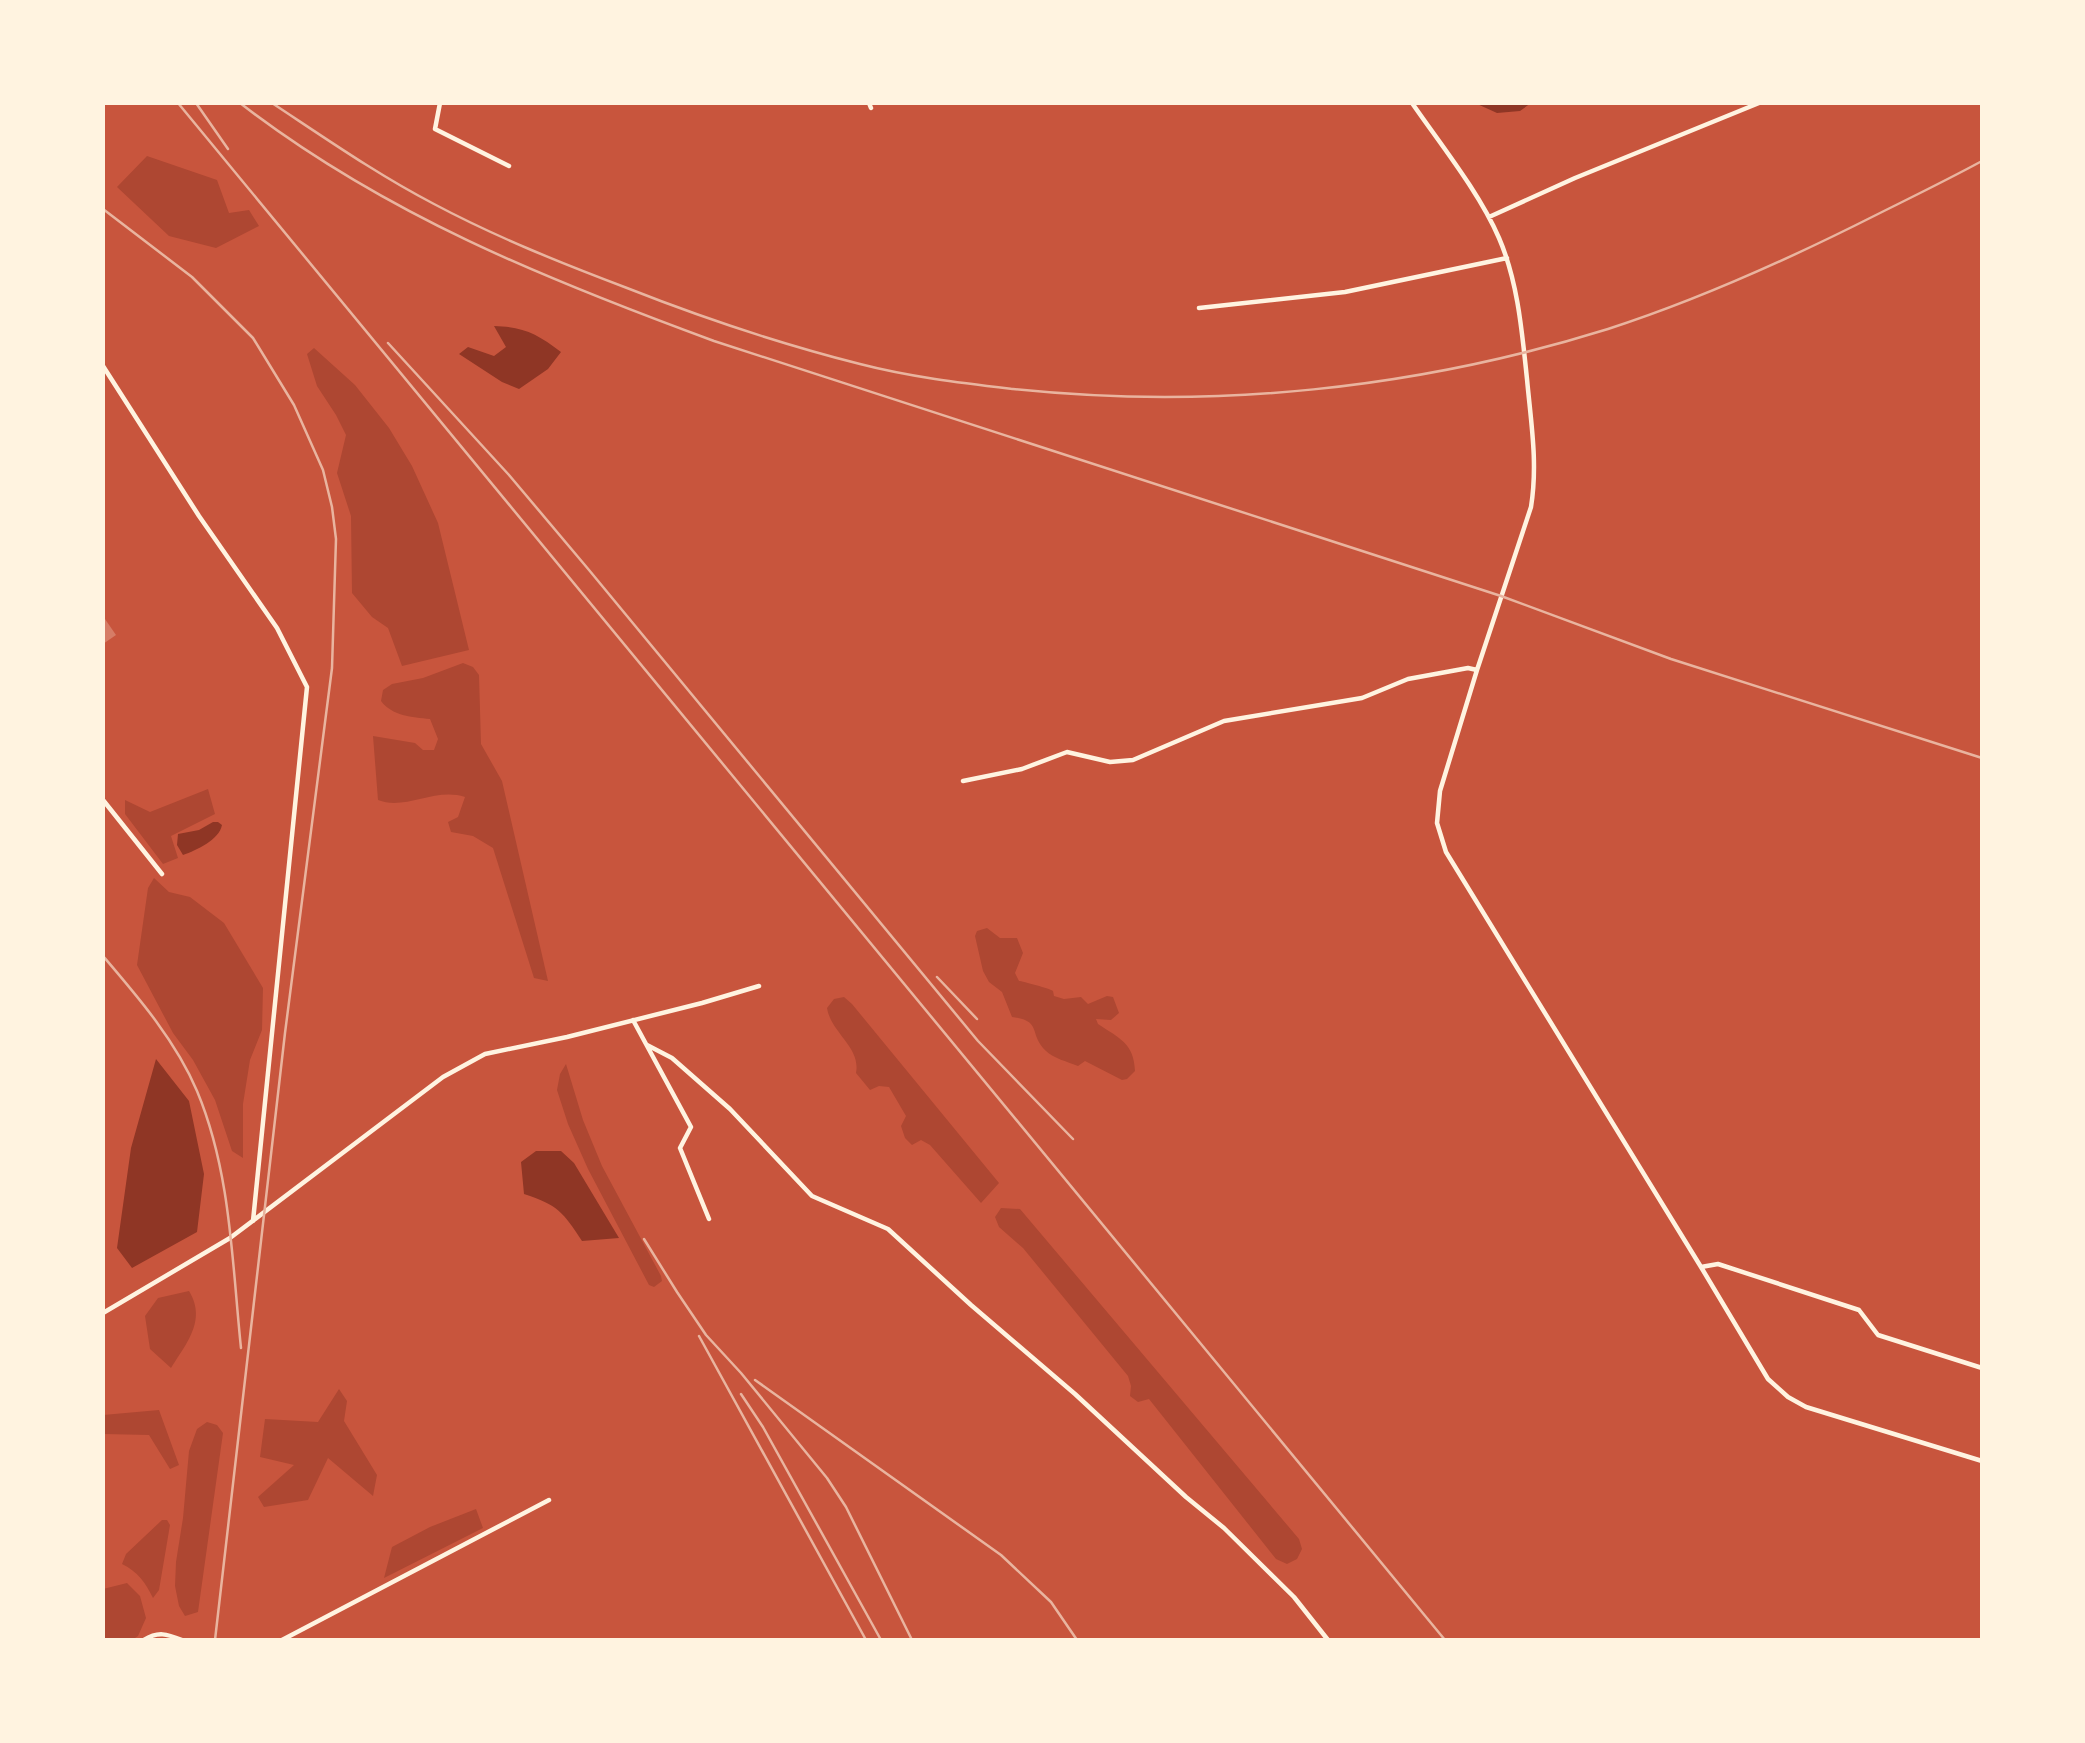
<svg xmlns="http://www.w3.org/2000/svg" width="2085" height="1743" viewBox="0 0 2085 1743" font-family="Arial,sans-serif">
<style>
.green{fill:#ae4732}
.water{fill:#8f3625}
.building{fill:#d67c66}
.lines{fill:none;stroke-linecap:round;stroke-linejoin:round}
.minor{stroke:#fff3e0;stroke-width:4.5}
.rail{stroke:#e9b49f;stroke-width:2.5}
</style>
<rect width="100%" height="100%" fill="#c8553d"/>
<path class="green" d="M147,156l70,24 12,33 20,-3 10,16 -43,22 -47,-12 -52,-49z
M314,348l41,37 34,43 23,38 26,57 31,127 -67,16 -14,-38 -16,-11 -20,-24 -1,-77 -14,-43 9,-38 -10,-20 -19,-29 -10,-32z
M463,663l10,4 6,8 2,69 21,37 46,200 -14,-3 -41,-130 -20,-12 -22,-4 -3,-10 10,-5 7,-20c-30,-10 -60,14 -87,3l-5,-64 42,7 8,7h11l4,-11 -8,-20c-18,-2 -38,-3 -49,-18l2,-11 9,-6 31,-6z
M208,789l7,25 -44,22 7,22 -15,6 -38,-50v-14l25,12z
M154,878l15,14 21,5 34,26 39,65 -1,42 -12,30 -7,44v54l-11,-7 -17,-51 -22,-40 -20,-27 -36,-68 11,-77z
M987,928l13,10h17l6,15 -8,20 4,8c3,0 32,8 34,10l1,5 10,3 17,-2 7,7 19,-8 6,1 6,16 -8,7 -15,-1 2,5c21,14 36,19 37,47l-8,8 -5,1 -37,-19 -7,5c-10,-4 -25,-8 -32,-15 -18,-17 -3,-30 -34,-34l-10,-25 -13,-10 -6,-11 -8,-35 2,-5z
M844,997l8,7 147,179 -18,20 -51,-58 -9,-5 -9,5 -7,-7 -4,-12 5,-10 -17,-29 -10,-1 -9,4 -14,-17c5,-26 -25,-40 -29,-65l7,-9z
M566,1064l17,56 19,46 59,110 1,5 -8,6 -5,-2 -61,-116 -20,-45 -11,-34 3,-16z
M1001,1208l19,1 279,330 3,10 -5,10 -10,5 -11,-5 -127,-160 -11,3 -8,-6 1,-10 -3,-10 -105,-128 -24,-21 -4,-10z
M189,1291c18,29 -3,53 -18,77l-21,-19 -5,-33 13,-18z
M339,1389l8,12 -3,20 33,54 -4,21 -45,-38 -20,42 -44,7 -6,-10 36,-32 -34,-8 5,-38 53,3z
M159,1410l20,55 -9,4 -21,-34 -46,-1v-19z
M207,1422l10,3 6,8 -25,179 -13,4 -6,-10 -4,-20 1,-24 7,-44 6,-67 8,-22z
M476,1509l7,19 -99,50 8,-31 38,-20z
M162,1520h5l3,5 -11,65 -6,8c-8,-16 -15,-26 -31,-34l4,-10z
M127,1583l13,13 6,22 -8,18 -6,4h-29v-51z"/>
<path class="water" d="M1475,103h56l-11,8 -23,2z
M494,326c30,1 43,8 67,26l-13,17 -29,20 -17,-7 -43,-28 9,-7 26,9 12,-9z
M213,822h5l4,3c-3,15 -25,25 -39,30l-6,-10 1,-11 21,-4z
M156,1059l33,42 15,73 -7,58 -65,36 -15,-20 14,-100z
M536,1151h25l13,12 45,75 -37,3c-19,-29 -24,-36 -58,-47l-3,-32z"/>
<path class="building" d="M105,619l11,16 -13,9v-24z"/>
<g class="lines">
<path class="minor" d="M440,103l-5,26 74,37
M869,103l2,5
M1412,103c29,42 67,89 87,135 19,44 23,94 28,141 4,44 11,84 4,128l-54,163 -37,121 -3,32 9,29 255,415 17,-3 141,46 19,25 104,33
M1489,217l86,-39 184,-75
M1199,308l146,-16 162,-34
M103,366l96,150 78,112 30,59 -54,534
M963,781l59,-12 45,-17 43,10 23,-2 91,-39 138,-23 46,-19 60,-11 9,2
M103,800l59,74
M633,1020l58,107 -11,21 29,71
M647,1045l25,13 58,51 82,87 76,33 83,76 104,89 111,103 38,31 70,69 34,43
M1701,1267l67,112 20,18 18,10 176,54
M103,1313l127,-75 213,-161 42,-23 82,-17 135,-34 57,-17
M144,1640c14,-9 23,-6 38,0
M282,1640l267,-140"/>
<path class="rail" d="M178,103l1267,1537
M196,103l32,46
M240,103c144,111 305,176 474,238l787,255 170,63 311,99
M272,103c53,35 106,72 162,101 62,33 127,59 193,84 76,30 154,56 233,76 50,13 102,19 153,25 200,21 403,0 595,-60 93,-30 181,-70 268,-114 36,-18 71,-35 106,-54
M103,209l89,68 61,61 41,67 29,65 9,37 4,32 -4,129 -47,365 -70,607
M388,343l121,132 80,95 389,471 95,98
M103,956c35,41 73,85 94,135 34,81 35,171 44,257
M937,977l40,42
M644,1239l33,53 29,43 35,38 86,105 19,29 66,133
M699,1336l167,304
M755,1380l246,175 50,47 26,38
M741,1394l22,33 118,213"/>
</g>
<rect width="2085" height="1743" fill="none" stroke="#fff3e0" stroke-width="210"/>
</svg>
